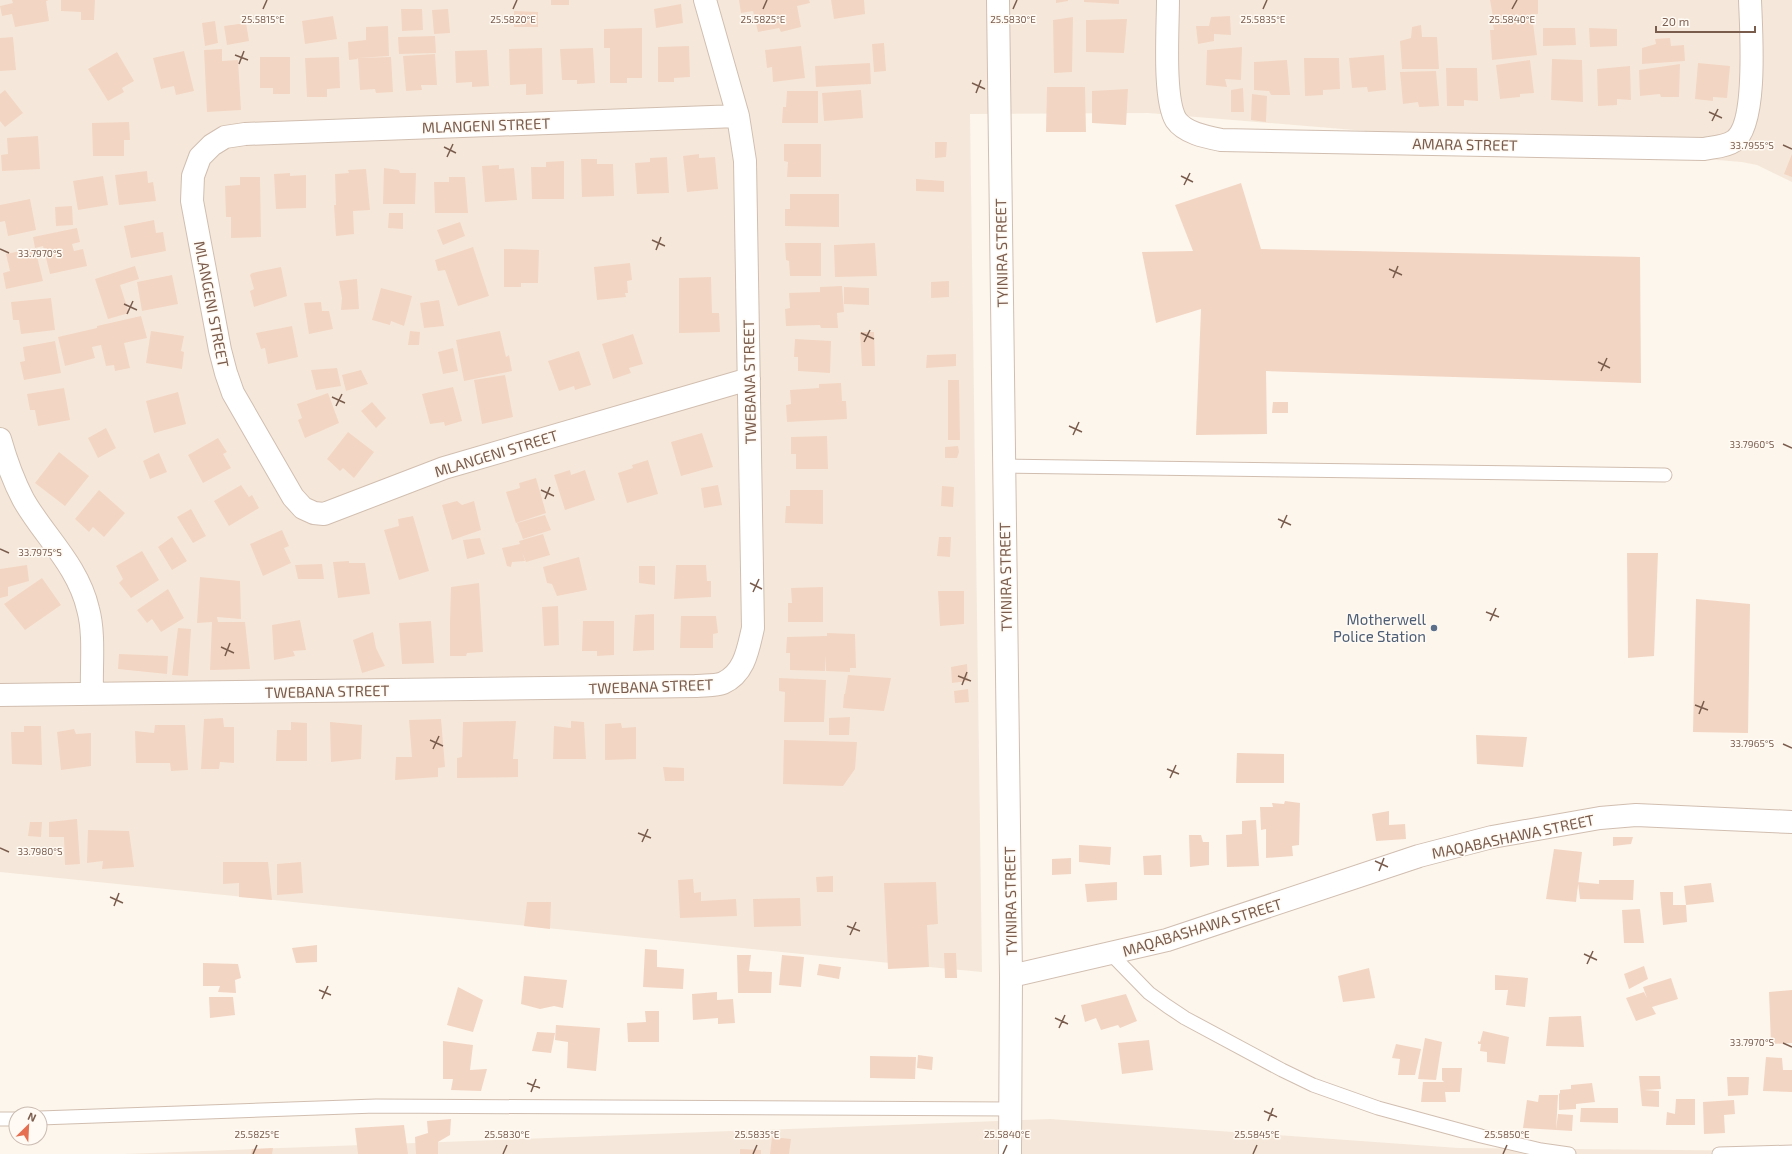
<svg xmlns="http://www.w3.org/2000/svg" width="1792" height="1154" viewBox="0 0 1792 1154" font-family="'Exo 2',sans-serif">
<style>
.residential{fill:#f5e8da}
.building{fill:#f3d5c3}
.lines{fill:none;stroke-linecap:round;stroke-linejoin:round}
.service-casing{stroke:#d1beb0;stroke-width:15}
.minor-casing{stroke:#d1beb0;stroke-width:24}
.tertiary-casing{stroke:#d1beb0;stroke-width:24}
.service{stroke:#fff;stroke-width:13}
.minor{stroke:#fff;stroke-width:22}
.tertiary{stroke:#fff;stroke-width:22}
.ticks{fill:none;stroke:#7a5c4d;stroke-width:1.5}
.service-dot{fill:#5c6f8a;stroke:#fffaf3;stroke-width:1.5}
.labels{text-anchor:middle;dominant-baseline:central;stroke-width:3;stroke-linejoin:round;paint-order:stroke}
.street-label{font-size:15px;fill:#7a5c4d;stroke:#fffaf3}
.service-label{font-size:15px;fill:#4e5e75;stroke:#fffaf3;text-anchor:end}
.ticks-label{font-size:10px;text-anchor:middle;fill:#7a5c4d;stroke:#fffaf3;stroke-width:3;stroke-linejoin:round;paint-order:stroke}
</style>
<rect width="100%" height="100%" fill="#fdf6ec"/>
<path class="residential" d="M0,0h1792v182l-35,-17 -15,-3 -594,-49 -178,1 12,858 -53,-5 -929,-95z
M1050,1119l409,29 333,3v3h-1668z"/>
<path class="building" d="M12,0h37l-3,1 3,20 -34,6 -3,-13 -10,2 -2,-10 13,-3z
M61,0h34l-1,20h-13v-8l-20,-1z
M551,0h18v5h-18z
M739,0h70l1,3 -13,3 4,21 -20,5 -2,-4 -21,4 -5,-21 -12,2z
M831,0h33l1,14 -31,5z
M1056,0h12v1l-12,2z
M1084,0h35v4l-35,-2z
M1490,0h48v14l-45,3z
M681,4l2,19 -27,5 -2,-19z
M401,9h21l1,21 -21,1z
M448,9l2,24 -16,1 -2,-24z
M514,11l24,1v15h-24z
M1532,15l5,40 -45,5 -2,-30h4l-2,-11z
M333,16l4,23 -32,5 -3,-23z
M1230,16l1,19 -17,-1v7l-16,3 -2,-18h13l2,-9z
M1073,17l-1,55 -18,1 -1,-53z
M1127,19l-3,34 -38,-1v-32z
M215,21l3,22 -13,3 -3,-23z
M246,23l3,18 -22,4 -3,-19z
M1421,25l1,12h15l2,32h-37l-2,-28 11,-3 1,-11z
M388,26l1,30 -32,2 1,1 -9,1 -1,-18 18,-2v-13z
M642,28v50h-15v5h-17v-35h-6v-19z
M1543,28h32l1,17 -33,1z
M1589,28l28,1v17l-27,1z
M435,36l1,17 -37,1 -1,-17z
M13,37l3,33 -16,1v-33z
M1670,38l1,8 13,-1 1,16 -43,3v-16l14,-4 -1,-5z
M884,43l2,28 -12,1 -2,-28z
M689,46l1,31 -16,1v4h-16v-35z
M801,46l4,32 -32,4 -1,-15 -5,1 -2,-18z
M1242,47l-1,33 -16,-1 2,8 -21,-2 1,-35z
M542,48l1,46 -17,1v-11l-16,1 -1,-36z
M593,48l2,35 -18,1v-4h-15l-2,-31z
M222,49v12l16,-1 3,50 -34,2 -3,-62z
M487,50l2,36 -17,1v-5l-16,1 -1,-32z
M184,51l10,40 -18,4 -2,-9 -13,3 -8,-31z
M117,52l17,29 -12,7 2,4 -16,9 -20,-32z
M435,54l2,31h-16l1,5 -16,1 -3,-35z
M1384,55l2,35 -18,2 -1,-5 -15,1 -3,-30z
M260,57h30v37h-17v-6h-13z
M339,57l1,31 -13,1v8h-20l-2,-39z
M391,57l2,35 -17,1 -1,-4 -15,1 -2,-32z
M1304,58h35l1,31 -17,1v5l-18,1z
M1552,59l30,1 1,42 -32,-2z
M1287,60l3,35h-19l-2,-4 -15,-1v-28z
M1530,60l4,33 -14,1v3l-20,2 -4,-34z
M870,63l1,21 -55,3 -1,-21z
M1698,63l32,3 -3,32 -14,-1v4l-18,-2z
M1680,64l-1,33h-18l-1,-3 -20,2 -1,-26z
M1630,66l1,34 -14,-1v6l-19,1 -1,-37z
M1446,68h31l1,33 -14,-1v6h-17z
M1436,71l3,35 -20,1 -1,-5 -15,2 -3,-32z
M1047,87h38l1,45h-40z
M1243,88l1,24h-13v-22z
M1128,89l-2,36 -34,-2v-32z
M5,90l18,23 -18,14 -5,-6v-27z
M861,90l2,28 -39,3 -2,-28z
M787,91h31v32h-36l1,-16h3z
M1252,94l15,2 -1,26 -15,-2z
M129,122l1,18h-6v16h-31l-1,-33z
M38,136l2,33 -38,2 -1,-16 7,-1 -1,-16z
M935,142h12l-1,15 -11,1z
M784,144h37v33h-34l1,-15 -4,-1z
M699,154v4l16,-1 3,32 -31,3 -4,-36z
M1792,154v23l-8,-3z
M667,157l2,36 -32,1 -2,-31 15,-1v-4z
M581,159h16v5h16l1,32 -32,1z
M564,161v38h-32l-1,-32h15v-5z
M499,165v4l15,-1 3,32 -32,2 -3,-36z
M384,168l15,2 1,3h16l-1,31h-32z
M366,169l4,41 -17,1 1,23 -18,2 -2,-31h2l-1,-31 14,-1 -1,-3z
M147,171l1,12 5,-1 3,19 -37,4 -4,-30z
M290,173v3l16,-1v33l-30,1 -2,-35z
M103,176l5,29 -30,5 -5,-29z
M240,177h20l1,60 -30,1v-21h-5l-1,-31 15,-1z
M449,177h16l3,36h-33l-1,-31h15z
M916,179l28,2v11l-28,-1z
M1241,183l20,66 379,8 1,126 -375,-12 1,63 -71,1 5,-126 -45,14 -14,-71 51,-1 -18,-46z
M790,194h49v33l-54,-1v-17h5z
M30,199l6,31 -28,6 -3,-15 -5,1v-17z
M72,206l1,19 -17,1 -1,-19z
M389,213h14v16l-15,-1z
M154,220l2,13 7,-1 3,19 -35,7 -7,-32z
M460,222l5,14 -22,9 -6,-15z
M77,228l3,14 -8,2 2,7 9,-2 4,17 -37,8 -7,-28 -8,2 -2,-11z
M785,243h36v33h-31l-1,-15 -3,-1z
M875,243l2,33 -42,1 -1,-32z
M473,247l16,49 -31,10 -13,-36 -7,1 -3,-11z
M35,248l8,33 -37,8 -3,-16 7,-2 -4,-17z
M504,249l35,1 -1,33h-17v4h-17z
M630,263l2,17 -5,1 1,12h-3l1,4 -29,3 -3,-33z
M135,266l4,13 -19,6 9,28 -21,6 -13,-40z
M281,267l6,29 -33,11 -4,-16 4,-2 -4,-14 2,-2z
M172,275l6,29 -36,7 -5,-29z
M711,277l1,36h7l1,19 -41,1v-55z
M357,279l2,30 -18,1 1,-12 -3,-17z
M949,281v16l-18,1v-16z
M842,286l2,26 -7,1 1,15h-17l-1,-3 -34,1 -1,-17 5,-1 -1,-15 31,-1v-5z
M844,287l25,1v17l-25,-1z
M381,288l31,8 -8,30 -13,-5 -1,4 -18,-5z
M51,298l4,32 -34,4 -2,-14h-6l-2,-18z
M439,300l5,26 -20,2 -4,-25z
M321,302l1,9h7l4,18 -24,5 -5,-31z
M141,316l6,22 -23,5 6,25 -15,3 -1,-6 -8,1 -5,-21 -9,2 3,11 -30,8 -7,-29 39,-9v-2z
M292,326l6,31 -30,7 -3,-16 -4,1 -5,-16z
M151,331l33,5 -3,15 3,1 -2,17 -36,-6z
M410,331l10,1 -1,13h-11z
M500,331l6,26 3,-2 3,16 -48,10 -8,-41z
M860,332h14l1,34h-13z
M633,334l10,30 -14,4 2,5 -18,6 -11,-35z
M795,339l36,2 -1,32 -32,-2v-14h-4z
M55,341l6,32 -37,7 -4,-18 5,-1 -2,-14z
M453,348l5,23 -15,3 -5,-22z
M579,351l12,34 -16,5 -1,-4 -15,5 -11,-30z
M956,354v12l-30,2 1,-13z
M337,368l4,18 -25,4 -5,-20z
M361,370l7,14 -22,7 -4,-16z
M505,375l8,42 -31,7 -8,-44z
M948,380h11l1,60h-12z
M841,383l1,18h4l1,18 -60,3 -1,-17 5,-1 -1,-14 29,-2v-4z
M453,387l9,34 -17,5 -1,-4 -14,2 -8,-30z
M64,388l6,32 -32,6 -3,-16h-5l-3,-16z
M178,392l8,32 -32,9 -8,-32z
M328,393l11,30 -34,15 -7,-18 4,-2 -5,-14z
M372,402l14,16 -10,10 -15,-17z
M1273,402h15v11h-16z
M106,428l10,20 -18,10 -10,-20z
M348,432l26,20 -20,26 -11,-10 -3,3 -13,-12z
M702,433l11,34 -32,9 -10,-34z
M827,436l1,33h-32v-15h-5v-17z
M218,438l9,14 -4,2 8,14 -28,15 -15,-28z
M958,446l1,6 -2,6h-12v-11z
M59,452l30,24 -24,30 -30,-23z
M159,453l8,19 -17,7 -7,-18z
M648,460l10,34 -31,9 -9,-30 15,-5 -1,-3z
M570,470l1,5 14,-5 10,30 -30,10 -11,-35z
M536,478l10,35 -30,10 -10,-31 14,-4 -1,-5z
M241,485l8,12 3,-2 7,13 -30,18 -15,-25z
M718,485l4,20 -18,3 -3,-20z
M942,486l12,1 -1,20 -12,-1z
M99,490l26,23 -21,24 -11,-10 -4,5 -14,-13z
M790,490h33v34l-38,-1 1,-17h4z
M457,501l5,4 12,-4 7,29 -29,10 -10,-35z
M191,509l15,27 -13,7 -16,-26z
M545,515l6,15 -28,9 -6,-16z
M413,516l16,55 -30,9 -15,-50 15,-4 -1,-7z
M282,530l7,16 -5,2 7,15 -28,13 -13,-32z
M543,534l7,21 -24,7 -4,-10 3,9 -13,1 -1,5 -4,-1 -5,-18 18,-4 -1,-3z
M172,537l15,24 -15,9 -14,-23z
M939,537h12l-1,20 -13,-1z
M480,538l5,16 -18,5 -4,-19z
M142,551l17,29 -28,18 -12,-15 4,-4 -7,-13z
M1627,553h31l-4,103 -26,2z
M579,557l8,33 -30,6 -5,-12 -5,-1 -4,-16z
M349,561v2h16l5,31 -32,4 -5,-36z
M322,564l2,15h-26l-3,-14z
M27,565l2,16 -21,6v9l-8,2v-29z
M676,565h30l1,16h4v16l-37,2z
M639,566h16v19l-16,-2z
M200,577l40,4 1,38 -24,-2 1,5h27l5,47 -40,1 2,-48 -15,1z
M42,578l19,27 -36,25 -21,-26z
M479,583l4,69 -16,1 -1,3h-16v-34l1,-35z
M823,587v35h-35v-19h4l-1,-15z
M168,589l16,29 -23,14 -9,-13 -5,4 -10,-13z
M938,591h26v33l-24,2z
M1696,599l54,5 -2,129 -55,-1z
M558,606l1,39 -15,1 -2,-39z
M654,614v36l-21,1 2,-36z
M681,616h35l2,17 -5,1v14h-33z
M300,620l6,30 -13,1 2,5 -21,4 -2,-35z
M431,621l3,42 -32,1 -3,-41z
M583,621h31v34l-17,1v-5h-15z
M178,628l13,1 -3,47 -16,-1z
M373,632l3,16 9,18 -23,7 -9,-33z
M827,633l28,1 1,34h-6v4l-24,-1v-17l-1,17 -35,-1v-17h-4l1,-16 40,-1z
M119,654l49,2 -1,18 -49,-5z
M967,664l1,17 -16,2 -1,-16z
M848,675l43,3 -7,33 -41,-3 1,-14h1z
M779,678l47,2 -2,42h-40l1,-30 -6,-1z
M968,689l1,13 -14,1 -1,-12z
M850,717l-1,18h-20v-17z
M223,718l1,9h10v36l-14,-1 -1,7h-18l3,-50z
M441,719l4,48 -7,1v9l-43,3 1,-23h16l-3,-37z
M516,721l-3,38h5v18l-61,1v-20l5,-1 1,-35z
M571,721l13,1 2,37h-33l1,-33 17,2z
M291,722l16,1v38h-31l1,-31h14z
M330,722l32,3 -1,34 -30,3z
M621,723l1,5 14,-1v32l-31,1v-36z
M155,725h30l3,45 -17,1 -1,-8h-34l-1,-32 19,2z
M24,726h17l1,39 -30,-1 -1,-32h13z
M74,729l2,5 15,-1v33l-30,4 -4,-38z
M1476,735l51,2 -4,30 -46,-3z
M784,740l73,2 -2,27 -12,17 -60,-2z
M1237,753l47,1v29h-48z
M663,767l21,1v13h-19z
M1285,801l15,2 -1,42 -7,1 1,10 -27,2v-29l-5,1 -1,-23h13l-1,-4 12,1z
M1389,811v14l16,-1 1,15 -30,2 -4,-27z
M77,819l3,45 -15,1 -1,-28h-15v-15z
M1256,820l3,46 -32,1 -1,-32 16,-1v-13z
M30,822h12l-1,15 -13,-1z
M88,830l41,1 5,36 -32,2 1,-8 -16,2z
M1189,835h12l2,7h6v23l-19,2z
M1613,837h20l-2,7 -18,2z
M1079,845l32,2 -1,18 -31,-3z
M1554,849l28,3 -6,50 -30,-3z
M1161,855l1,20h-18l-1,-19z
M1071,858v16l-19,1v-16z
M223,862h45l4,38 -33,-3v-14l-16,1z
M301,862l2,31 -26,2v-31z
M833,876v16h-16l-1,-15z
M693,879l1,14 7,-1v9l35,-2 1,17 -57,2 -2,-38z
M1599,880h35l-1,20 -53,-1 -2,-17 21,2z
M936,882l2,42 -11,1 2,42 -41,2 -4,-86z
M1117,882v18l-30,2 -2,-18z
M1711,883l3,19 -28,3 1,17 -24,3 -3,-33h13v13h13l-2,-19z
M800,898l1,28 -47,1 -1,-28z
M527,902h24l-1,27 -26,-3z
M1640,909l4,34h-20l-2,-33z
M317,945v17l-21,1 -4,-15z
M645,949l12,1v17l27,2 -1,20 -40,-2z
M944,953h12l1,25h-12z
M737,955h14l-2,16 23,1 -1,21h-33z
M782,955l22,2 -3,30 -22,-2z
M203,963l35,1 3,14 -6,2 1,13 -18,-1 2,-6h-17z
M819,964l22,3 -2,12 -22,-4z
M1644,966l4,13 -19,10 -5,-15z
M1369,968l6,30 -32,4 -5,-26z
M1495,975l33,3 -3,29 -19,-2 2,-15h-13z
M524,976l43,4 -4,28 -9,-2 -14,3 -19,-5z
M1671,978l7,21 -26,8 4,7 -20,7 -10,-23 18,-6 3,6 -4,-11z
M458,987l25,13 -10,32 -26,-7z
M1792,990v53l-21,1 -2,-52z
M717,992v8l16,-1 2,24 -17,1v-6l-25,2 -1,-26z
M1126,994l11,27 -17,7 -2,-3 -17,5 -5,-12 -11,4 -4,-17z
M209,997h24l2,18 -25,3z
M645,1011h14v31h-31l-1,-19 19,-1z
M1581,1016l3,31 -38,-1 3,-29z
M556,1025l44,3 -4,43 -29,-3 1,-26 -13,-2z
M1483,1031l26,6 -4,27 -18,-2v-10l-7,-1 1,-7h-3v-3l2,1z
M537,1032l18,1 -4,20 -19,-2z
M1425,1038l17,4 -6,38 -18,-1z
M1149,1040l4,30 -31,4 -4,-31z
M443,1041l30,4 -3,25 17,-1 -6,22 -30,-1 2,-11h-10z
M1396,1044l25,5 -6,26h-17l2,-16 -8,-1z
M918,1055l15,2 -1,13 -15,-2z
M870,1056l46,1 -1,22 -45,-1z
M1766,1057l16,1 1,12h9v22l-29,-1z
M1442,1068h20l-2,24h-15l1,10h-25l2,-20h21l-2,-2z
M1639,1076h21l1,13 -17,1 15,1v16l-17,-1z
M1727,1077h22l-1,18 -20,1z
M1592,1083l3,19 -19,2v5l-17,1v-17l1,1v-4l11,-1v-4z
M1539,1095h19l-2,35 2,-16 15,1 -1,16 -16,-1 -33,-2 4,-28 11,2z
M1676,1099h19v26h-29l1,-13 8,2z
M1734,1100l1,14 -11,1 1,18 -21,1 -1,-32z
M1581,1108h37v15l-38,-1z
M451,1119l-1,16 -12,7v12h-22l-1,-17 13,-4 -1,-12z
M404,1125l4,29h-50l-3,-26z
M772,1137l19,2 -2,15h-19z
M273,1148l-1,6h-21l1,-5z
M740,1149l21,1v4h-21z"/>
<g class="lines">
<defs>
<path id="service" d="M1003,466l662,9
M1111,954l38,39 18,13 18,12 97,52 31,15 65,23 103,28 60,14 28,4
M40,1118l336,-12 634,3
M0,1119h16
M1719,1154l73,-2"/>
<path id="minor" d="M1168,0c0,27 -5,99 8,120 9,13 30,17 45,20l483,9c10,-2 21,-2 30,-8 24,-17 17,-112 16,-141
M738,116l-493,18 -20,3 -13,8 -12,12 -7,19 -1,25 28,149 6,23 7,20 60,104 10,11 11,5 10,1 120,-46 305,-89
M0,439c6,21 13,41 23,60 20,36 55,66 65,110 7,25 3,58 4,85
M0,695l696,-9c8,-1 20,0 27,-3 22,-10 25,-34 30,-55l-8,-467 -7,-45 -33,-116
M1011,976l156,-36 252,-84 73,-19 108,-19 36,-3 156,7"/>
<path id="tertiary" d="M998,0l13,976 -1,178"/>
</defs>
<use href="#service" class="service-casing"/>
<use href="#minor" class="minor-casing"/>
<use href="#tertiary" class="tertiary-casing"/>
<use href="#service" class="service"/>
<use href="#minor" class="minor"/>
<use href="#tertiary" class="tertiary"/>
</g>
<path class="ticks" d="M263,9l4,-9M513,9l4,-9M763,9l4,-9M1013,9l4,-9M1263,9l4,-9M1512,9l5,-9M235,55l13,5M239,64l5,-13M972,83l13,6M976,93l5,-13M1709,112l13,6M1712,121l6,-12M1783,145l9,4M444,147l12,6M447,157l6,-13M1181,176l12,6M1184,185l6,-12M652,240l13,6M0,249l9,4M656,250l5,-13M1389,269l13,6M1393,278l5,-12M124,304l13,6M127,314l6,-13M861,333l13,6M864,342l6,-12M1598,362l12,6M1601,371l6,-13M332,397l13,6M336,406l6,-12M1069,426l13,6M1073,435l6,-13M1783,444l9,4M541,490l13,6M545,499l5,-12M1278,519l13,6M1281,528l6,-13M0,549l9,4M750,583l12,6M753,592l6,-13M1486,612l13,5M1490,621l6,-13M221,647l13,6M225,656l5,-13M958,676l13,5M962,685l5,-13M1695,705l13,5M1699,714l5,-13M430,740l13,6M1783,744l9,4M433,749l6,-13M1167,769l12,5M1170,778l6,-13M638,833l13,5M642,842l6,-13M0,848l9,4M1375,861l13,6M1379,871l5,-13M110,897l13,6M114,906l5,-13M847,926l13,5M850,935l6,-13M1584,954l13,6M1587,964l6,-13M319,990l12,5M322,999l6,-13M1055,1018l13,6M1059,1028l6,-13M1783,1043l9,4M527,1083l13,5M531,1092l5,-13M1264,1111l13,6M1268,1121l5,-13M253,1154l4,-9M503,1154l4,-9M753,1154l4,-9M1003,1154l4,-9M1253,1154l4,-9M1503,1154l4,-9"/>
<circle class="service-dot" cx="1434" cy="628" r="4"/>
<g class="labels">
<g class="street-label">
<text transform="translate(486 125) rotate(-2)">MLANGENI STREET</text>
<text transform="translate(1465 144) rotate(1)">AMARA STREET</text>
<text transform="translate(1001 253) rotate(-91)">TYINIRA STREET</text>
<text transform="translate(212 304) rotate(79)">MLANGENI STREET</text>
<text transform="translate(749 382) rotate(-91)">TWEBANA STREET</text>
<text transform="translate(496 453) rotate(-17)">MLANGENI STREET</text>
<text transform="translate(1005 577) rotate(-91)">TYINIRA STREET</text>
<text transform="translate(651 686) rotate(-2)">TWEBANA STREET</text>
<text transform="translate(327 691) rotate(-1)">TWEBANA STREET</text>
<text transform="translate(1513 836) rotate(-12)">MAQABASHAWA STREET</text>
<text transform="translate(1010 901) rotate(-91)">TYINIRA STREET</text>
<text transform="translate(1202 927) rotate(-17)">MAQABASHAWA STREET</text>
</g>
<g class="service-label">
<text x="1426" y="619">Motherwell<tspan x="1426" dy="17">Police Station</tspan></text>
</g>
</g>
<g class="ticks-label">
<text x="513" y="23">25.5820°E</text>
<text x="763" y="23">25.5825°E</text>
<text x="1013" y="23">25.5830°E</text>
<text x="1263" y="23">25.5835°E</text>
<text x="1512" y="23">25.5840°E</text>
<text x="263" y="23">25.5815°E</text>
<text x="1752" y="149">33.7955°S</text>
<text x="40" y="257">33.7970°S</text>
<text x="1752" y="448">33.7960°S</text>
<text x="40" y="556">33.7975°S</text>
<text x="1752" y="747">33.7965°S</text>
<text x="40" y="855">33.7980°S</text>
<text x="1752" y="1046">33.7970°S</text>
<text x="257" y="1138">25.5825°E</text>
<text x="507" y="1138">25.5830°E</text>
<text x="757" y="1138">25.5835°E</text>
<text x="1007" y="1138">25.5840°E</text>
<text x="1257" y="1138">25.5845°E</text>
<text x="1507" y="1138">25.5850°E</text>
</g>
<g transform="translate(28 1126) rotate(24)"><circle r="19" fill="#fffaf3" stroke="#cabbb1"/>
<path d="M0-3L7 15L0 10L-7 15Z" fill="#e76f51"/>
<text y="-6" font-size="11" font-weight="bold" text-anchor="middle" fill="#7a5c4d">N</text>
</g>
<path d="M1656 26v6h99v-6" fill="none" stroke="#7a5c4d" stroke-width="2"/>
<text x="1662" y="26" font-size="12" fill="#7a5c4d" stroke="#fffaf3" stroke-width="3" paint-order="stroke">20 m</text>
</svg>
